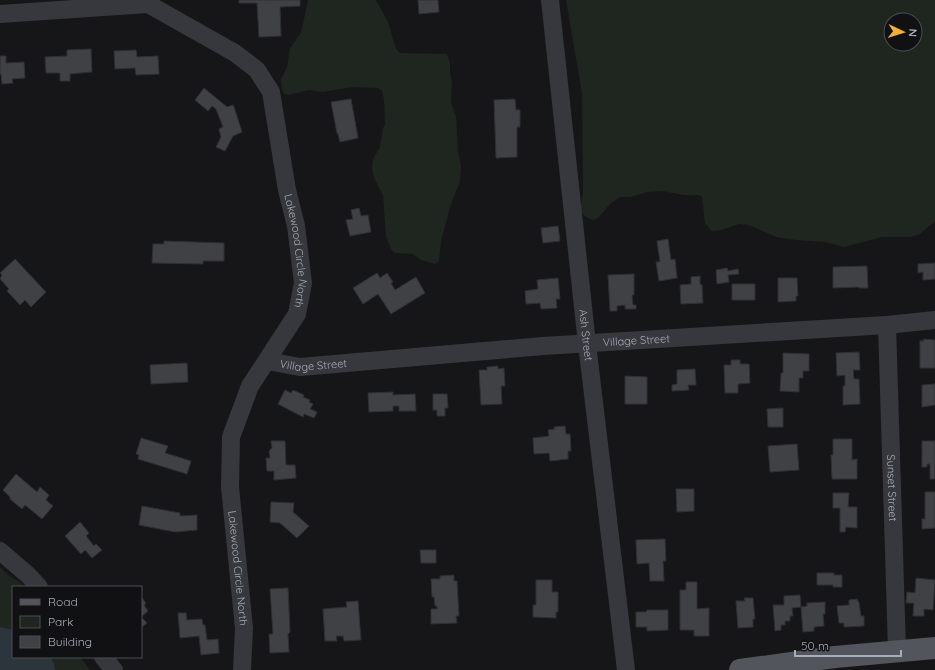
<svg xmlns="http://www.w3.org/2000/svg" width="935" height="670" viewBox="0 0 935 670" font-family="Quicksand,sans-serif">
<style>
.green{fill:#1e261f;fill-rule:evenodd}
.water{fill:#2c353c}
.building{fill:#404145;stroke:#303034}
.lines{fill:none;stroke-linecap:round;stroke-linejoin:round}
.minor{stroke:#37383d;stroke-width:18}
.major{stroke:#53555c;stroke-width:22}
.labels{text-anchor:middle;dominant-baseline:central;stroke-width:4;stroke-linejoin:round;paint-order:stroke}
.street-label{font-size:11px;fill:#a8adb8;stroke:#111113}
</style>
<rect width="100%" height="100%" fill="#161618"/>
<path class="green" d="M308,0h68l12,22 8,27 4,4 47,1 3,9v10l2,9 -1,20 5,14 2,36 3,14 -1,15 -9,23 -10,37 -2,20 -4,3 -14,-4 -8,-6 -19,-1 -3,-4 -5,-13 -3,-41 -9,-17 -2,-9 1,-10 7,-12 3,-19 2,-4 -1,-24 -2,-9 -4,-3 -25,-1 -30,5 -14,-2 -20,5 -5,-1 -2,-5 -1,-9 6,-13 3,-19 11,-15z
M566,0h369v221l-15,13 -9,3h-29l-38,10 -19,-5 -29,-2 -20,-3 -27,-12 -10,-1 -18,6 -10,1 -6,-8 -3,-26 -4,-2h-15l-20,-4 -15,1 -18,5h-10l-9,6 -13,15 -5,2c-17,-6 -12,-12 -10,-27l-1,-99zM891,20h24v24h-24z
M0,567l8,8 19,12h-14v70h67l10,13h-90z"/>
<path class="water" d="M0,627l13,3v27h38l3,7 1,6h-55z"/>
<path class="building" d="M239,0h61v6l-20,1 1,29 -22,1 -2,-34h-18z
M418,0h20l1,12 -20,2z
M91,49l1,23 -22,2v7h-10v-8h-14l-1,-16 22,-1v-6z
M136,50l1,7 21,-1 1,18 -23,1 -1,-7 -20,1 -1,-18z
M0,56h6v7l18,-1 1,16 -13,1 1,4 -11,1 -1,-10h-1z
M204,88l23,19 6,-2 1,2 8,25 -9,4 -8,15 -9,-4 5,-10 -2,-8 4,-2 -7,-18 -4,-3 -4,5 -13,-11z
M351,99l7,39 -18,4 -2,-8 -1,-1 -6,-31z
M515,99l1,11h4v17h-3v30l-21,1 -2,-58z
M359,208l2,8 7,-1 3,17 -21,4 -4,-16 7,-1 -2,-9z
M558,226l2,15 -17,2 -2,-15z
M668,239l3,21 4,-1 2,19 -18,3 -3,-19h4l-3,-21z
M164,241l60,2v18h-21v3l-51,-1 1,-19h11z
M15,259l31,33 -15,15 -6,-7 -5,5 -13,-14 2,-2 -9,-10 2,-4 -2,-2z
M935,263v16l-12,1v-8l-5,1v-9z
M867,266l1,22h-9v-1l-26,1v-21z
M727,268l1,3 10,-2 1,5 -11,1 1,7 -12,2 -1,-14z
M377,273l3,5 7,-5 6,9 -2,1 4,7 21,-13 9,16 -34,21 -13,-20 -15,10 -10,-16z
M634,274v21h-2l1,10h3v4h-11v-4l-8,1v5h-7l-2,-36z
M700,276v8l2,1 1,18 -22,1 -1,-19 11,-1v-7z
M558,278l2,21h-4l1,9 -16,1 -1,-6 -14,1 -1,-13 13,-2 -1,-9z
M778,278h19l1,18h-2v5l-18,1z
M732,284h23v16h-23z
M923,339l12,1v28h-15v-27h4z
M859,352l1,18h-7l1,9h5l1,25 -17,1v-19h2v-11l-8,1 -1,-23z
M783,353l26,1v17h-6v7h-4v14l-19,-1 1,-18h2z
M731,360h9v4h9l1,19 -12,1v9h-13l-1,-28h7z
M187,363l1,19 -37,2 -1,-19z
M498,366v3l6,-1 1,18h-4l1,18 -21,1 -2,-35h8v-3z
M695,369l1,16h-8l1,5 -17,1v-6l5,-1v-14z
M625,376l22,1v27h-22z
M935,384v21l-13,2v-22z
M285,390l6,3 2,-3 11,5 -1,2 7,3 -1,2 4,2 -3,5 7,3 -3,6 -10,-4 -1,3 -25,-13z
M393,392v3l22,-1 1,17h-17v-5h-6v5l-24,1 -1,-19z
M433,394h14l1,14h-3v8h-8v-6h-4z
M783,408v19h-15l-1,-18z
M565,426l1,8h4l1,17h-3v8l-18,2 -1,-8 -15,1 -1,-16 16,-2 -1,-6 7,-1 -1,-2z
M141,438l27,8 -3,7 26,8 -4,13 -49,-15 1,-4 -3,-1z
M833,439h19v21l5,-1v20h-25l-1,-24h2z
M271,441h14l1,24h9l1,13 -22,2v-9h-7l-1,-13h4l-1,-7 3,-3z
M922,441h13v38h-5v-15h-3v3h-5z
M797,444l2,26 -29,2 -2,-26z
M16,474l21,18 3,-5 9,8 -3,5 7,6 -11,13 -17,-14 -3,4 -12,-10v-2l-7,-7z
M676,489h18v22l-17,1z
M925,492h10v36l-13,1v-10h3z
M833,493h16l-1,14h9v21l-11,-1 -1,5h-5v-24h-7z
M271,502l23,1 -1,9 16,14 -12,12 -17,-15 -10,-1z
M142,506l38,7v3l17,-1v15l-22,2 -36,-7z
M80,522l9,11 -3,3 8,10 2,-2 6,6 -10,8 -7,-8 -4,4 -16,-18z
M665,539l1,22h-3l1,20h-14l-1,-18 -12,1 -1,-24z
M420,550h16v13h-15z
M817,573h17v2h8v12h-9v-2h-16z
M454,575v6h3l2,35h-3l1,7 -26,1v-15h6v-3h-2l-1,-9h-2l-1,-18h9v-3z
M916,578l19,2 -2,30 -9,-1v7h-11l1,-13h-8l1,-11 8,1z
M536,580h16v12h6v20h-2v6l-23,-1v-12h3z
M686,582h11v27l12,-1v28h-15v-6h-14v-40h6z
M288,588l2,44 -2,2 1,18 -19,1 -1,-19h4l-3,-45z
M800,595l1,12 -9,1 1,8h-3v5h-5v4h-4v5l-6,1 -2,-26h11v-9z
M141,597l5,6 -2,2 4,6 -7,6 6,6 -6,5z
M744,598h9l2,21h-2v8l-15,1 -2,-27h9z
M857,599l2,4 2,13h3v10l-20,1v-4h-5l-2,-17 12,-1v-5z
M358,601l3,39 -17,1 -1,-5h-7l1,5h-12l-2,-32 24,-2 -1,-5z
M825,602v12h-2l1,12 -10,1v4l-11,1 -2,-25 6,-1v-3z
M647,610h21v20l-21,1v-4h-11v-15h10z
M178,613h8l1,7 15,-1 1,6h2l2,15 11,-1 1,14 -18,2 -2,-19 -19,2z"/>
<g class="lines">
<g class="minor">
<path id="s1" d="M148,0v4l87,49 22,17 14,22 16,98 9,36 7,57 -6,31 -47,72 -19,51 -1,50 14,141 -2,42"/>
<path id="s2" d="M550,0l37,344 39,326"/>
<path d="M0,14l148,-10"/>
<path id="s3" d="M887,325l10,325"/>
<path id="s4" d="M267,361l33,6 243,-21 344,-21 48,-5"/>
<path d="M0,551l28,24 11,12"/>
<path d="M103,657l11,13"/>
</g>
<path class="major" d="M740,670l95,-13 100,-9"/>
</g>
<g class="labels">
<g class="street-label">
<text stroke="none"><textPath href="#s1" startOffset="319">Lakewood Circle North</textPath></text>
<text stroke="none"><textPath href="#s2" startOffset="337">Ash Street</textPath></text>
<text stroke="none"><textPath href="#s4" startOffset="371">Village Street</textPath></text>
<text stroke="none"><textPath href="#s4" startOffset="47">Village Street</textPath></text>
<text stroke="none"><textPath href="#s3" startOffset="163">Sunset Street</textPath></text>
<text stroke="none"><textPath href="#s1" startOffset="655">Lakewood Circle North</textPath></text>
</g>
</g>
<rect x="12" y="586" width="130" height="72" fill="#111113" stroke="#4d4f55"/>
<rect x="20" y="599" width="20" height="6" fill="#53555c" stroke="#4d4f55"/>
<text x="48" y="606" font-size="12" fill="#a8adb8">Road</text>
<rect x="20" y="616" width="20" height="12" fill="#1e261f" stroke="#4d4f55"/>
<text x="48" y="626" font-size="12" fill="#a8adb8">Park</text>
<rect x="20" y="636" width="20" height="12" fill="#404145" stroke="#4d4f55"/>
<text x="48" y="646" font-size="12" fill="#a8adb8">Building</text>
<g transform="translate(903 32) rotate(94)"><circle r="19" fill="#111113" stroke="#4d4f55"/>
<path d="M0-3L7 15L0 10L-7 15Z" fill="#f2b134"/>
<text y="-6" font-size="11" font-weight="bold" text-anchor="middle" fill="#a8adb8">N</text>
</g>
<path d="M795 650v6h106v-6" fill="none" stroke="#a8adb8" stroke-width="2"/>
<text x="801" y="650" font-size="12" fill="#a8adb8" stroke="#111113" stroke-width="3" paint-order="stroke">50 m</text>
</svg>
